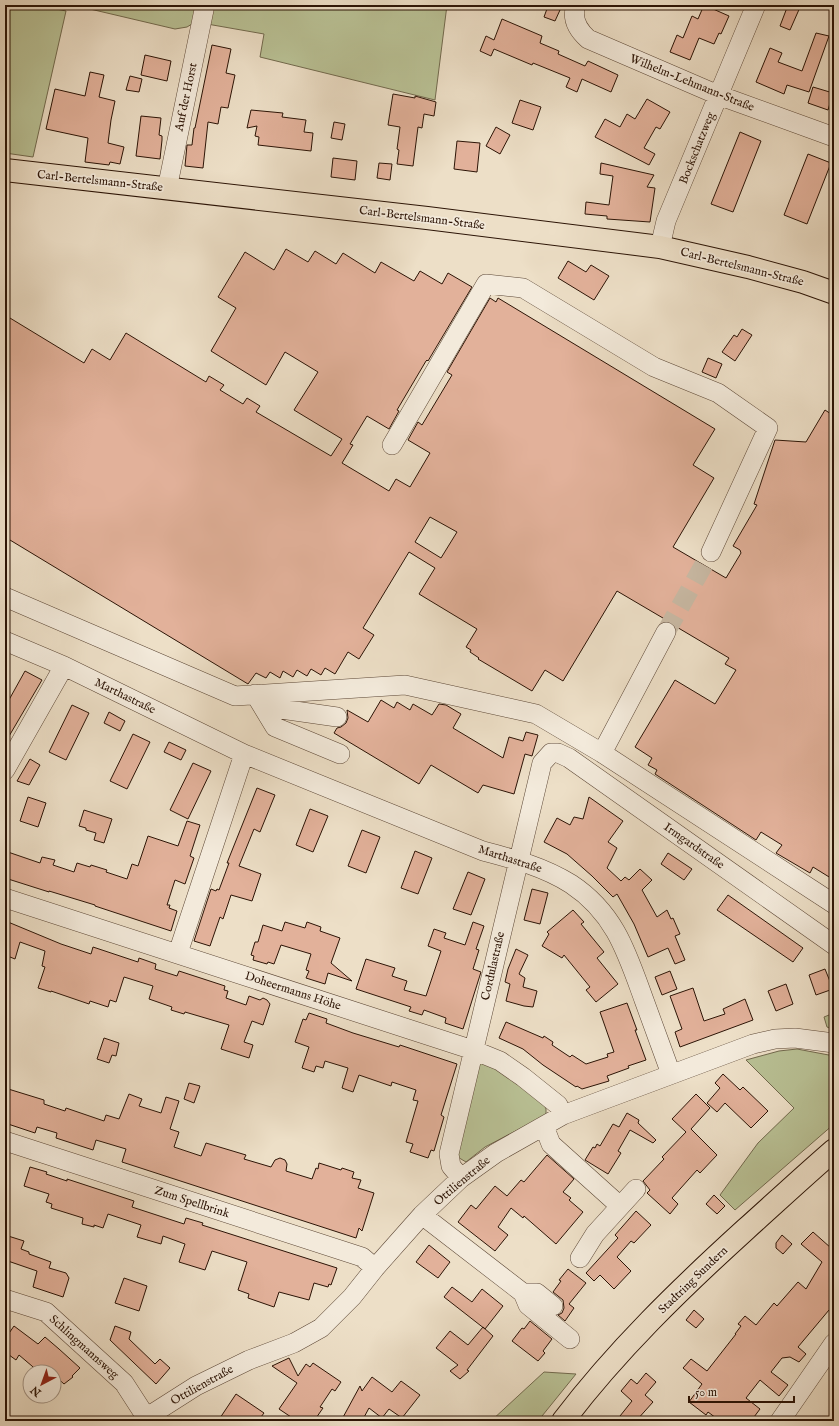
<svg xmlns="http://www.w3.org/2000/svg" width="839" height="1426" viewBox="0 0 839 1426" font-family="'IM FELL English',serif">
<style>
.green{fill:#b9c195;stroke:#726a4e}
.building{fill:#e2b19a;stroke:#2c1406;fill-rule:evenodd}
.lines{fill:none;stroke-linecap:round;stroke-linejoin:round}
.minor-tunnel{stroke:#c6b6a0;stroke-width:19;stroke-dasharray:19 10;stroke-linecap:butt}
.minor-casing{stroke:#5c4736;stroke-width:20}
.major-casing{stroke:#2c1406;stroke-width:24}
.minor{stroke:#f3eadb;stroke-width:19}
.major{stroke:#eddfc7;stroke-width:22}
.labels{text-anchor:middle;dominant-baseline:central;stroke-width:3.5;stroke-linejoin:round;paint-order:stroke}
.street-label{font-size:12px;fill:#2c1406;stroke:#f3eadb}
</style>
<rect width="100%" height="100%" fill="#eddfc7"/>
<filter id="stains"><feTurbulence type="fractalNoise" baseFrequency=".005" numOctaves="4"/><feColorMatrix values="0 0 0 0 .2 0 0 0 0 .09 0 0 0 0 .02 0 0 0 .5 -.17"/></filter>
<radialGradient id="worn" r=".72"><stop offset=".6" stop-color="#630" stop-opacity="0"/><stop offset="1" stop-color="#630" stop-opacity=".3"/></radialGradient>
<path class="green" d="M5,5h33l28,6 -33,146 -28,-4z
M73,5h126l-2,16 -10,6 -12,2z
M210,5h237l-12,95 -175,-43 4,-23 -57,-10z
M834,1013v17l-7,-3 -3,-10z
M797,1049l37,7v68l-99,86 -15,-15 38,-52 36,-35 -48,-48 33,-9z
M480,1061c14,6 62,33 66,48 0,2 0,4 0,6l-61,32 -19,15 -10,-6z
M544,1372l32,2 -38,47h-47z"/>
<path class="building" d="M704,5l25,11 -8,18 -2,-1 -5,11 -15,-6 -9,22 -20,-8 7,-17 6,3 9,-22 6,3z
M788,5h13l-11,25 -10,-4z
M548,6l12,4 -5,11 -11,-4z
M502,19l40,17 -2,7 19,8 -1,3 27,12 3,-5 30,14 -7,17 -29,-13 -5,13 -11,-5 4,-9 -37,-15 -1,2 -38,-16 -3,7 -11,-5 6,-15 8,4z
M816,33l13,3 -20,56 -22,-7 -3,9 -28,-12 14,-34 12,5 -4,9 24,9z
M212,45l19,4 -5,24 9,2 -7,33 -7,-1 -3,17 -10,-2 -5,46 -18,-2 2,-21h5l2,-17h1z
M145,55l26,6 -4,20 -26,-6z
M90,72l14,3 -5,22 16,4 -4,19 -3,23 16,4 -4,17 -10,-2 -1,3 -24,-3 3,-24 -42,-9 9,-40 30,7z
M130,76l12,3 -3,13 -13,-2z
M813,87l20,6 -5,17 -20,-7z
M393,94l22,4v-2l21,6 -2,14 -10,-2 -2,14 -4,-1 -5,39 -16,-2 2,-14 -2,-1 3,-22 -12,-2z
M647,99l23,13 -10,17 -4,-2 -12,21 11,6 -6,11 -54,-28 10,-18 15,8 7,-13 8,5z
M520,100l21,7 -8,23 -21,-7z
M251,110l32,3 -1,4 24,3 -2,12 9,1 -2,18 -53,-6 1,-8 -4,-1 2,-10 -10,2z
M141,116l20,2 -2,17 3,1v4l-2,19 -24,-3z
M334,122l11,2 -3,16 -11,-2z
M496,127l14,8 -10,19 -14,-8z
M740,132l21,9 -28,71 -22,-8z
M457,141l23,2 -3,29 -23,-3z
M808,154l23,9 -24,61 -23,-9z
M333,158l24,3 -2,19 -24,-3z
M379,163l13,1 -2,16 -13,-2z
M601,163l53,12 -7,12 8,1 -5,34 -43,-3v-3l-22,-2 1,-12 23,3 4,-29 -13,-2z
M286,249l22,13 7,-11 21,13 7,-11 32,20 6,-11 33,19 6,-10 22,13 6,-11 24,14 -44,74 -1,-1 -1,1 -29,49 2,1 -10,18 -22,-13 -17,28 3,1 -11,18 47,28 7,-12 14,8 20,-34 -22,-13 10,-18 4,3 30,-50 -5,-3 43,-74 6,4 2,-4 217,131 -22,36 21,13 -41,69 53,31 15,-25 -1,-3 -7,-4 24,-41 -3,-1 21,-64 31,2 19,-32 9,6v464l-21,-13 -3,6 -34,-20 6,-8 -21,-13 -5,8 -101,-66 2,-4 -9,-5 4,-7 -17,-11 40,-67 40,24 21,-34 -11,-6 4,-6 -54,-32 -4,-4 -3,-1 -51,-30 -54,90 -18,-11 -13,21 -54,-32 1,-1 -9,-6 1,-2 -5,-3 11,-18 -58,-35 16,-26 -26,-16 -46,76 11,7 -15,24 -11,-7 -13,22 -10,-6 -4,7 -10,-6 -4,7 -10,-6 -4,7 -10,-6 -3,7 -10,-6 -4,6 -10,-5 -8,11 -243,-147v-222l79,48 8,-14 18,11 16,-27 80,49 3,-6 15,9 -4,5 23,14 4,-6 13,8 -4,6 75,44 11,-17 -48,-29 24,-38 -33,-20 -19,33 -55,-34 25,-43 -18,-11 27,-45 29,18zM430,517l27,15 -16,26 -26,-16z
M568,261l18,11 5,-7 18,11 -15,24 -36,-22z
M742,329l10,6 -17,26 -13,-9 12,-17 3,2z
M708,358l14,6 -6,14 -14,-6z
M25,671l17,9 -37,63v-36z
M381,700l13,8 3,-6 13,8 3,-6 19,11 7,-11 7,1 15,9 -8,14 50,30 6,-21 14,4 3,-9 12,3 -6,21 -7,-2 -11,40 -31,-9 -5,8 -47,-28 -12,19 -85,-51 3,-5 4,-1 5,-4 2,-5 -1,-8 21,12z
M72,705l17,8 -23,47 -17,-8z
M109,712l16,9 -5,10 -16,-8z
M133,734l17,8 -23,47 -17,-8z
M169,742l17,8 -5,10 -17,-8z
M30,759l10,6 -11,20 -12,-4z
M193,763l18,8 -23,48 -18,-9z
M257,788l18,7 -15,37 -6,-3 -15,37 22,8 -9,27 -21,-6 -8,24 -3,-2 -10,29 -16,-5 17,-52 5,2 1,-2 2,1 10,-27h-2z
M28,797l18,6 -8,24 -18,-6z
M589,797l34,24 -15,21 9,6 -10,20 14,13 4,-4 4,3 11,-11 12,11 -10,10 15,27 10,-7 4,9 2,-1 7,16 -5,2 10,24 -10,4 -7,-16 -20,9 -14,-33 -17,-30 -4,3 -21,-21 -25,-22 -23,-12 13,-24 13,7 4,-8 9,2z
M310,809l18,7 -15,36 -17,-7z
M84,810l28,9 -8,24 -10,-3 2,-7 -10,-3v-2l-7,-2z
M187,821l13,4 -10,31 4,2 -9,26 -10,-4 -8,25h3l-1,3 8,3 -6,20 -76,-25v-1l-46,-14v1l-44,-14v-27l35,12 2,-6 13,3 -2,5 21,7 3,-9 13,4 1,-2 16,5 -1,2 21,7 5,-15 6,2 10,-30 30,10z
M362,830l18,7 -14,36 -18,-7z
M415,851l17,7 -14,36 -17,-6z
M668,853l24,16 -8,11 -23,-16z
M468,872l17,7 -14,36 -18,-6z
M532,889l16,4 -8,31 -16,-4z
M728,895l75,53 -10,14 -76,-52z
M573,910l11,12 -3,2 23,28 -7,6 21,26 -22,18 -10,-12 4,-3 -26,-32 -2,3 -20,-12 7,-12 -2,-2z
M8,922l53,22 30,10 2,-7 45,15 1,-4 17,6 -1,5 22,7 2,-5 46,15 -1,4 4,1 -2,7 20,7 3,-9 11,4 3,-2 4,2 3,4 -7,21 -11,-4 -8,21 9,3 -4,13 -28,-9 8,-24 -44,-13 -1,2 -13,-4 1,-3 -23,-8 4,-13 -29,-9 -8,25 -6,-2 -2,7 -18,-6 -1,3 -38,-13v1l-13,-4 7,-21 -3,-1 3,-15 -25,-9 -5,17 -10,-4v-25z
M285,922l20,6 2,-6 14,5 -1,4 20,7 -9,25 21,18 -24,-8 -3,11 -19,-6 3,-7 -3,-1 5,-16 -30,-9 -7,19 -6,-2 -1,2 -14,-4 1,-4 -3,-1 4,-13h3l5,-17 19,6z
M473,922l11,4 -8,23 3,1 -6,19 8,3 -18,57 -18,-6 1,-5 -22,-8 -2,5 -13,-4 2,-4 -55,-18 10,-30 29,9 -3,8 15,5 -3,9 22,6 15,-45 -13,-5 6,-17 12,4 -2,5 21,7z
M516,949l12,6 -9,19 6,4 -2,9 14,4 -4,16 -9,-1 -18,-5 4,-17 -5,-2 3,-13z
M825,969l8,20 -17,6 -7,-20z
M670,971l7,18 -15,6 -7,-18z
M786,984l7,20 -17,7 -8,-20z
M693,988l11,33 21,-7 -2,-5 22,-10 8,21 -73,27 -5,-15 7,-3 -12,-33z
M627,1003l10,27h-2l11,30 -18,6 1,2 -22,8 2,5 -27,8 -5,-3 -1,1 -33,-22 -20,-16 -24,-11 7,-16 37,16 1,-2 9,6 -1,3 18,12 2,-2 14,9 22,-7 -1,-3 7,-2 -14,-40z
M309,1013l18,6 -1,4 27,10 46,14 1,-2 57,19 -16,51 3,2 -10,34 -3,-1 -3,8 -18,-6 3,-8 -7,-2 12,-41 -5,-1 3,-10 -24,-8 -1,4 -32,-11 -6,17 -11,-4 6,-20 -23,-7 -2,7 -7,-2 -2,6 -12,-4 7,-21 -14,-5 8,-23 3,1z
M104,1038l15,5 -3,13 -4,-1 -3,8 -12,-4z
M723,1074l17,16 3,-3 25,24 -17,17 -26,-25 -8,9 -10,-9 13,-15 -5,-5z
M189,1083l11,3 -6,17 -10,-4z
M5,1088l39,12v4l21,7 1,-3 38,13 2,-6 13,4 10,-25 13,5 -3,7 22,7 5,-16 13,4 -9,28 9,3 -5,15 27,9 5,-13 40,12 -2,4 27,8 4,-7 5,-2 5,2 2,4 -1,7 26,8 4,-11 2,1 1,-6 22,7 1,-2 12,4 -2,6 9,2 -3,8 16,5 -12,38 -3,-3 -3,10 -234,-76 4,-13 -30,-9 -3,10 -37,-12 1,-5 -20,-6 -2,6 -30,-10z
M696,1094l14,14 -19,21 26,26 -17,18 -3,-3 -25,28 6,6 -8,10 -23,-21 3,-3 -7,-9 21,-22 -2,-2 24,-25 -14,-13z
M627,1113l12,7 -1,3 18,17 -3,3 -23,-13 -12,21 3,2 -13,21 -23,-14 8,-13 2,1 2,-4 3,2 13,-22 6,3z
M547,1155l27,24 -11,13 8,6 -2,2 14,12 -27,32 -32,-28 -1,2 -12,-10 -13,19 10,8 -13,16 -37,-29 13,-17 5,4 19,-23 12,10 14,-16 3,2z
M30,1167l17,5 -1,2 21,7v-2l67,22 -2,6 52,17 2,-6 17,5 -1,2 135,43 -6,17 -2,-1 -1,3 -14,-4 -5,17 -30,-8 -5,15 -26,-9 1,-4 -11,-4 9,-28 -35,-11 -7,19 -26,-8 6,-18 -22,-8 -2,8 -24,-7 4,-12 -33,-11 -5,14 -9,-3v2l-12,-3 1,-6 -32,-10 1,-4 -6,-2 3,-8 -25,-8z
M714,1195l11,11 -8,8 -11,-10z
M636,1211l15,14 -17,18 -3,-2 -14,16 14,14 -17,18 -14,-14 -6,6 -8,-8 32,-35 -3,-3z
M813,1232l18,16 3,-6v63l-4,6 -1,-1 -31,37 8,7 -7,8 -9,-5 -8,1 -11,14 17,13 -9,11 -19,-16 -14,18 14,11 -9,12h-31l-12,-9 -2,3 -17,-13 13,-18 -19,-16 8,-9 16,12 29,-37h-1l6,-8 -3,-2 7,-8 11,9 18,-22 3,3 21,-24 8,7 16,-27 -21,-18z
M5,1235l19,6 -3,8 8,3v2l22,8 -2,6 17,5 3,5 -6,19 -30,-10 4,-16 -32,-11 4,-12 -4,-1z
M782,1235l10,9 -9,10 -7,-6v-5z
M429,1245l21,17 -12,16 -22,-16z
M568,1269l18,14 -17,21 5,4 -9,13 -7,-6 4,-2 2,-5 -1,-8 -10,-8 8,-11 -2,-1z
M124,1278l23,8 -8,25 -24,-8z
M452,1287l20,15 10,-13 21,17 -18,23 -41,-32z
M694,1310l10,9 -8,9 -10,-8z
M530,1321l22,18 -9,12 2,2 -7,8 -26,-20 10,-13 2,1z
M14,1326l24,18 7,-7 14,12 21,19 -8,8 1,1 -9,7 -10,-9v-3h-15l-20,-17 -3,5 -11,-8v-13z
M115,1326l16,6 -2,7 26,25 5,-5 10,9 -14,16 -46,-44z
M483,1327l10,9 -26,34 2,1 -9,8 -10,-8 8,-6 -22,-17 14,-17 18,14z
M289,1358l9,18 8,-12 4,3 3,-4 28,19 -6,9 -3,-2 -12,18 3,1 -9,13h-17l-18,-12 18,-26 -25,-17z
M646,1373l10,9 -11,13 8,7 -17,19h-20l16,-20 -11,-10 10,-12 6,5z
M372,1377l20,15 9,-11 19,14 -18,23 -13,-9 -7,9 -13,-10 -7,13h-21l19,-35 2,5z
M236,1394l28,19 -6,8h-40z"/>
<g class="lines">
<path class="minor-tunnel" d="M666,632l45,-80"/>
<defs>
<path id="minor" d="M576,5c-5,14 2,25 12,34l130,56 116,42
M167,189l38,-184
M660,247l6,-26 90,-216
M392,445l94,-161 37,4 131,79 64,26 50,35 -57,124
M5,597l230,99 170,-11 131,29 66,39 232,151
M5,641l59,25 180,88 239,97c31,8 61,16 88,33 44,29 56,69 73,116 9,25 18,49 27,74
M255,694l20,33 65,27
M261,694l13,14 63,9
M602,753l64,-121
M5,770l59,-104
M5,898l468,152 27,11 23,16 35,28 5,10
M178,953l66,-199
M544,1126l7,18 69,62
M5,1141l357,116 13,11
M461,1178l-10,-12 -2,-12 93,-391 9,-10h7l11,5 265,187
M422,1215l101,78 5,12 42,34
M580,1258l15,-24 41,-45
M523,1293h14l16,13
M5,1299l41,13 78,71 22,34
M141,1421l55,-35 53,-26 45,-17 27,-15 31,-31 23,-29 47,-53 39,-37 35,-25 67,-38 190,-71 22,-5 20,-1 39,5
M780,1421l54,-78"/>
<path id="major" d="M5,170l422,48 233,29 88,20 55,15 31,11
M563,1421c53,-70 117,-132 183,-192 29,-26 58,-53 88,-79"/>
</defs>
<use href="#minor" class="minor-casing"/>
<use href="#major" class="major-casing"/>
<use href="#minor" class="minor"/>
<use href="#major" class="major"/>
</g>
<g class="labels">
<g class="street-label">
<text transform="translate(692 83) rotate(22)">Wilhelm-Lehmann-Straße</text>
<text transform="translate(186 97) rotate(-78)">Auf der Horst</text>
<text transform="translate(697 148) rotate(-68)">Bockschatzweg</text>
<text transform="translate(100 181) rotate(6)">Carl-Bertelsmann-Straße</text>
<text transform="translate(422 218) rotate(7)">Carl-Bertelsmann-Straße</text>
<text transform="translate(742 267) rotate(14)">Carl-Bertelsmann-Straße</text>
<text transform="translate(125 696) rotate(26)">Marthastraße</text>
<text transform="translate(694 846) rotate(35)">Irmgardstraße</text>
<text transform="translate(510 859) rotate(18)">Marthastraße</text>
<text transform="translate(493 966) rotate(-77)">Cordulastraße</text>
<text transform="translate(293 991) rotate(18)">Doheermanns Höhe</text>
<text transform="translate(462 1181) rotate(-40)">Ottilienstraße</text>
<text transform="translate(192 1202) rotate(18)">Zum Spellbrink</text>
<text transform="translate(693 1280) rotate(-44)">Stadtring Sundern</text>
<text transform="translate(84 1347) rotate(42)">Schlingmannsweg</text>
<text transform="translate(202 1385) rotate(-29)">Ottilienstraße</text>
</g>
</g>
<rect width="839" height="1426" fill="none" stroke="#eddfc7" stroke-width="20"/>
<rect x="6" y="6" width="827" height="1414" fill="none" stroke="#2c1406" stroke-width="2"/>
<rect x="10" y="10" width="819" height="1406" fill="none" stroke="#2c1406"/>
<g transform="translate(42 1384) rotate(221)"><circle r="19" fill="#f3eadb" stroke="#a39486"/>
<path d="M0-3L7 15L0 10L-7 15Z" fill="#8f2418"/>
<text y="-6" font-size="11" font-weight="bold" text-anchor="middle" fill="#2c1406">N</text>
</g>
<path d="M689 1396v6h105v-6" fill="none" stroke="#2c1406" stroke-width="2"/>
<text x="695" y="1396" font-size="12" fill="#2c1406" stroke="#f3eadb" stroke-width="3" paint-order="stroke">50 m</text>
<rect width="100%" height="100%" filter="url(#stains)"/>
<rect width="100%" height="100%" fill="url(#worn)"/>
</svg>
